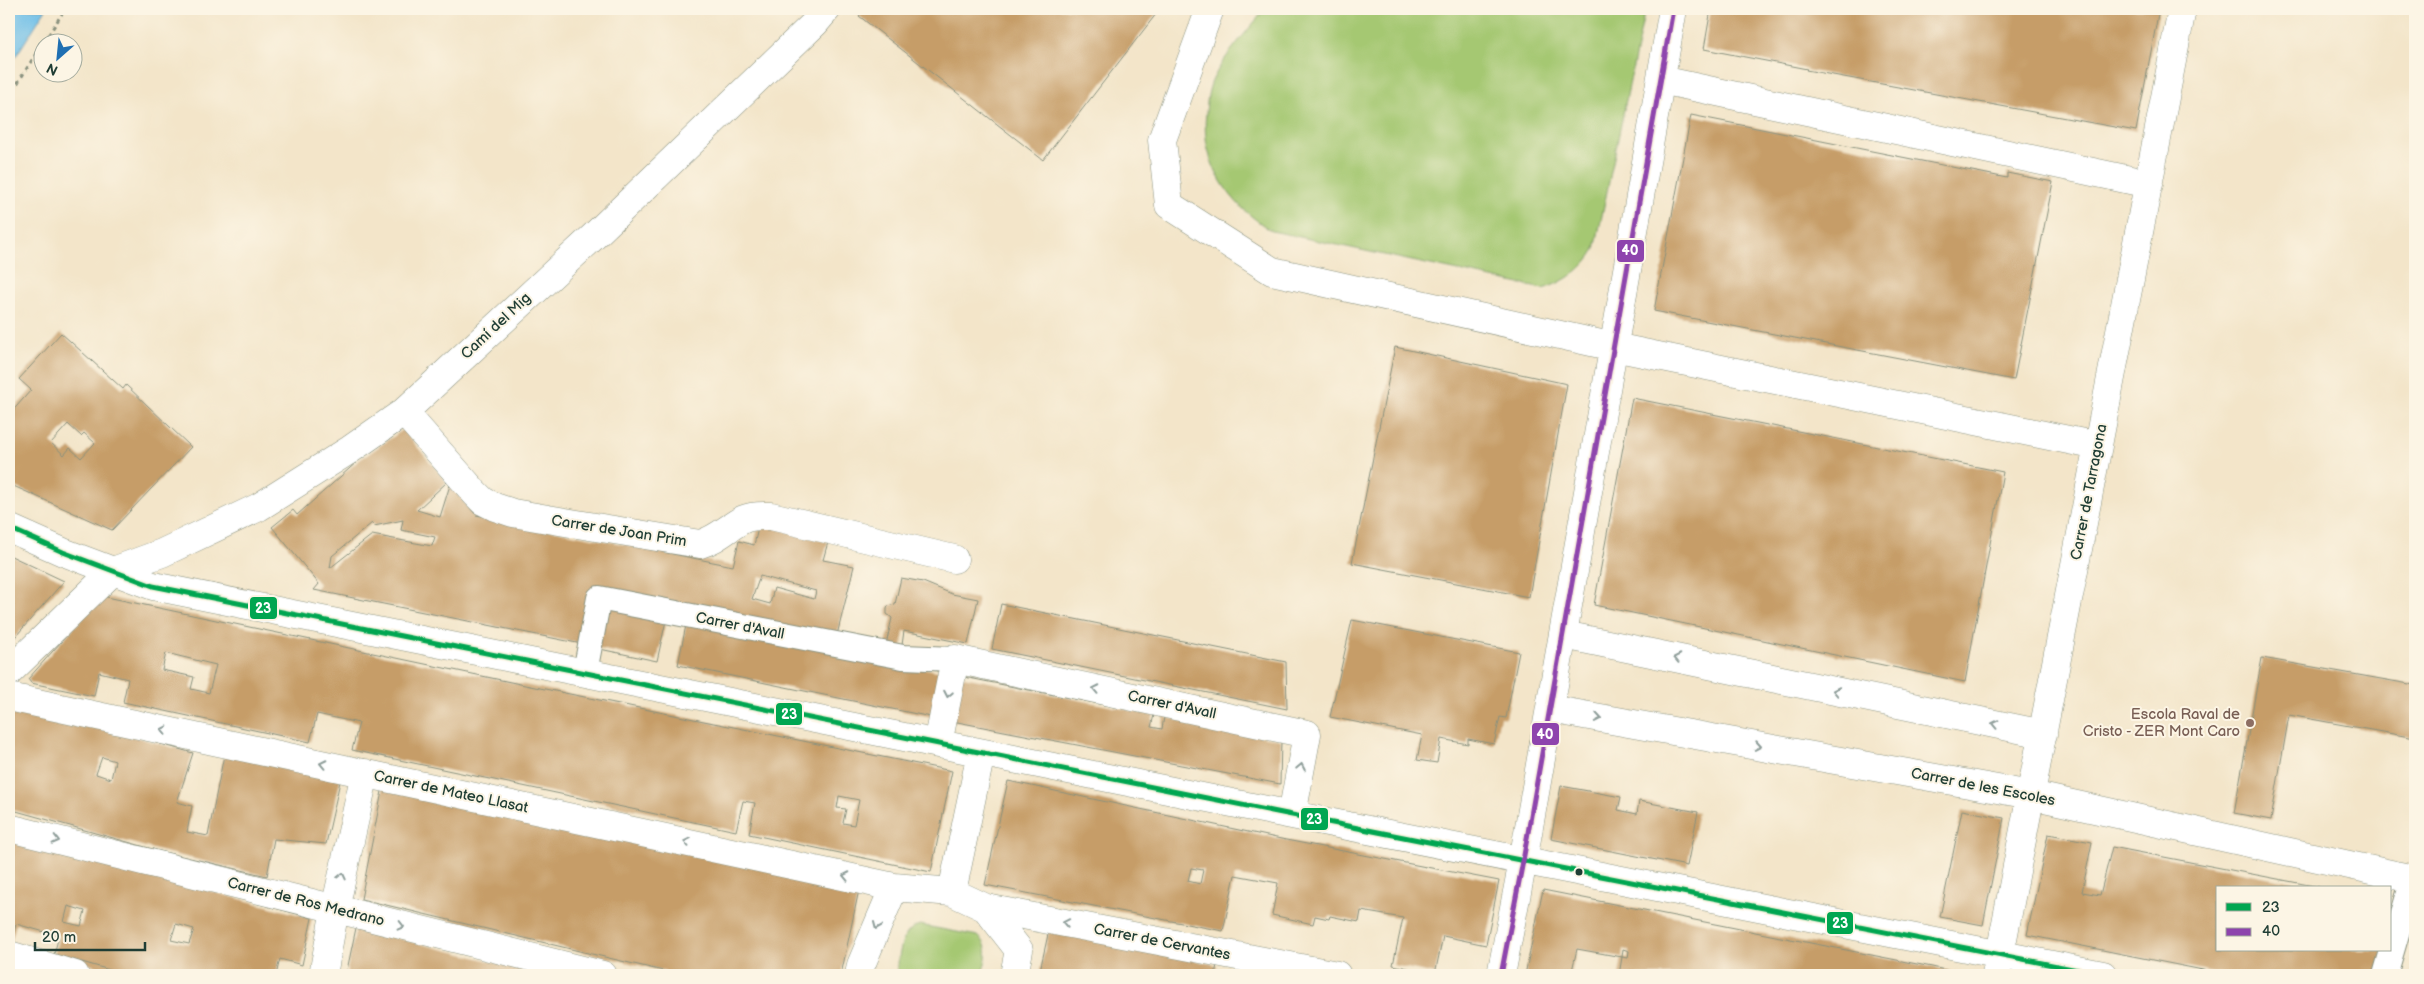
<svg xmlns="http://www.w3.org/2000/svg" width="2424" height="984" viewBox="0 0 2424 984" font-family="'Balsamiq Sans',sans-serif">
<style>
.green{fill:#a5c872;stroke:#628253}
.water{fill:#6cbee8;stroke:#467e8e}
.building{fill:#c69d67;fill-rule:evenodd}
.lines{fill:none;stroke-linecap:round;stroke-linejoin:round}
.pedestrian-casing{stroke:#89917e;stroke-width:26}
.minor-casing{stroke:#89917e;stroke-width:29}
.path{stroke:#89917e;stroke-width:3;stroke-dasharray:4 4;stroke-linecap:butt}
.pedestrian{stroke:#fff;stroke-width:24}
.minor{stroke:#fff;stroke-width:28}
.bus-1-casing{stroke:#fcf5e5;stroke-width:9}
.bus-2-casing{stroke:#fcf5e5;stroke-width:9}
.bus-1{stroke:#00a651;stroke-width:5}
.bus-2{stroke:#8e44ad;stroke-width:5}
.oneway{stroke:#8f9e9a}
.education-dot{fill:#8d6e63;stroke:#fcf5e5;stroke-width:2}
.bus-dot{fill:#1f3d34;stroke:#fcf5e5;stroke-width:2}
.labels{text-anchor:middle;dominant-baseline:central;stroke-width:4;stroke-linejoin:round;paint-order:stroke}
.street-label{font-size:15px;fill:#1f3d34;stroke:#fcf5e5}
.education-label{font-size:15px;fill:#785e54;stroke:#fcf5e5;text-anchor:end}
.line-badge{stroke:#fcf5e5;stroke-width:2}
.badge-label{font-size:14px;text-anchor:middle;font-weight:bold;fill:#fff}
</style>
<rect width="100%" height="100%" fill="#fcf5e5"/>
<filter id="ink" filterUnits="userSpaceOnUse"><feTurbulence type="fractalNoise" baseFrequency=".02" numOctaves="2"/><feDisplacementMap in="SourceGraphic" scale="10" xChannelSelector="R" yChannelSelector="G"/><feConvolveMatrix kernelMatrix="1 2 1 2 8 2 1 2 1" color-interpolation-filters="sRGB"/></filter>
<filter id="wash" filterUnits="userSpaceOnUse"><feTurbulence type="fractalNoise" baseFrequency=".0096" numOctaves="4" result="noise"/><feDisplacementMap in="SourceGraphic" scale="20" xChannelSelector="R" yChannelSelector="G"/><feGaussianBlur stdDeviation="1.12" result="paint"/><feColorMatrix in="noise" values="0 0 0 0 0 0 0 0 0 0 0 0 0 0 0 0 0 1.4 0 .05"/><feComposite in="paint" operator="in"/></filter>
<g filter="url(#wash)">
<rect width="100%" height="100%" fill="#f3e5c9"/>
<path class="green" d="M1265,9h380l-50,240c-11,20 -30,33 -52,40l-271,-58c-42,-26 -72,-67 -66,-119 1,-11 2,-23 7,-33 12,-25 35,-48 52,-70z
M920,925l58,11c14,11 7,25 4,39h-86c4,-18 3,-45 24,-50z"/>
<path class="water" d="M9,9h37l-37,58z"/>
<g id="blocks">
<path class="building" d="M865,9h295l-117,151 -184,-144z
M1711,9h448l-23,122 -330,-61 1,-1 -103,-20z
M1691,115l316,63v-5l46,9 -39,198 -360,-69z
M61,333l62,56 3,-4 65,62 -79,83 -103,-46v-69l22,-25 -12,-11zM68,424l13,12 3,-3 11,10 -14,15 -11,-10 -6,7 -13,-12z
M1395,347l172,37 -38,213 -177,-34z
M1632,398l371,74 -38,210 -371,-77z
M403,430l44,52 -30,28 23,7 10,-32 26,30 257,51 6,-25 15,4 5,-21 69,18 -5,18 31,6 -18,73 -242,-48 -12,53 -268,-54 5,-6 -47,-57 21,-17 4,5 61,-54zM403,520l-2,10 34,7 -3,9 -60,-11 -42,33 2,-12 40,-33 2,3zM760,576l56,15 -2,8 -40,-11 -4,16 -18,-5z
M9,555l55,26 -55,63z
M901,578l22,4 29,12 26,5 -10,45 -64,-13 -3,21 -16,-3 7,-31 -5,-4v-5l1,-3 7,-2z
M102,596l418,88 432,87 -21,101 -182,-38 6,-31 -12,-2 -7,30 -384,-81 7,-27 -42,-9 -7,28 -187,-40 5,-23 -29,-7 -5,24 -63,-13 -3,-4zM166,653l50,12 -7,28 -18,-4 3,-12 -32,-7zM839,796l20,4 -5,25 -11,-2 3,-14 -9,-1z
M604,603l63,13 -10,45 -62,-13z
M1001,604l285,58 1,47 -295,-60z
M687,620l260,53 -11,45 -258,-53z
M1352,620l167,32 -13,66 -6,-1 -6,27 -26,-5v5l-27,-5 -4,24 -20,-3 5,-25 -92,-18z
M2262,658l153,27v53l-126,-23 -18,105 -37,-7z
M959,676l195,39 -3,12 11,2 2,-12 117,23 -1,44 -328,-63z
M9,702l184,51 -16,49 15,4 -5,26 21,4 16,-81 117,22 -15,67 -52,-5 -7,37 -107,-25 -151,-42zM102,757l13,4 -4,18 -15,-5z
M1008,781l278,59 213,41 -13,64 -43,-9 -8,38 -42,-9 10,-47 -42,-7 -2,11 -29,-6 -1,3 -14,-3 -2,8 -41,-9 6,-32 -43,-8 -12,56 -238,-46zM1191,868l12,2 -3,14 -12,-3z
M383,786l477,99 -19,90h-161l-319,-76z
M1561,786l60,11 -3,13 19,4 2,-13 59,11 -11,54 -136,-27z
M1962,810l42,8 -21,107 -43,-8z
M2048,834l44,8 -10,50 18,3 12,-48 207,40 -101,1v62h166l-5,25h-151l-201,-40z
M9,838l303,80 -10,47 -22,-6 -4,16h-149l-73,-21 5,-18 -43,-12 -5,19 -2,-1zM68,906l17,5 -4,15 -17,-4zM176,924l18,5 -5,15 -18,-4z
M1543,890l389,77 35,8h-348l3,-18 6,1 1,-7 -6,-2 -1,8 -45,-8 -6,26h-46z
M356,928l192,47h-202z
M1049,930l168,35 -2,10h-176z"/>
</g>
</g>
<g filter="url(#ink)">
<use href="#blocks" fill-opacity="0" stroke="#89917e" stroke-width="1"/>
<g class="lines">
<defs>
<path id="pedestrian" d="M585,672l14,-74 304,59 52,2
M2385,975l28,-96"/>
<path id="minor" d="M1210,9l-48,131 7,65 103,66 342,76 484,99
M1661,80l488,104
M404,412l71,81 8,8 12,6 18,6 58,10 129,21c18,-5 28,-17 44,-25 9,-4 18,-3 27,-3l183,43
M9,528l54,24 90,34 1139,229 811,160
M1564,635l479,99
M9,672l104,-101 49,-18 97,-46 92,-58 53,-37 190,-176 221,-213 12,-14
M9,697l885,190
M1550,709l481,86 382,84
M938,744l17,-85 352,75 -15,81
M981,753l-29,139 34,16 33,42 -5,25
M9,828l594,147
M986,908l351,67
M9,955l66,20
M323,975l12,-66 30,-136
M859,975l2,-10 33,-78 58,5
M1501,975l22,-114 150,-852
M1996,975l186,-966"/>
</defs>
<use href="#pedestrian" class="pedestrian-casing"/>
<use href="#minor" class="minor-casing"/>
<path class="path" d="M44,42l21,-33
M9,97l33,-53"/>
<use href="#pedestrian" class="pedestrian"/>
<use href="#minor" class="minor"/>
<defs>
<path id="bus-1" d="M9,528l54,24 90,34 1139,229 811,160"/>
<path id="bus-2" d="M1501,975l22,-114 150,-852"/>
</defs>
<use href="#bus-1" class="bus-1-casing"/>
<use href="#bus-2" class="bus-2-casing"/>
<use href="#bus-1" class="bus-1"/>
<use href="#bus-2" class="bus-2"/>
</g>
<defs><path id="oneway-chevron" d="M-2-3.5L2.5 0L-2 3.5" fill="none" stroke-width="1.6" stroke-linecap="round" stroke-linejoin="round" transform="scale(1.25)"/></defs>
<g class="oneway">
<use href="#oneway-chevron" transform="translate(1677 658) rotate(-168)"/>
<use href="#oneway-chevron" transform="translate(1096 689) rotate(-168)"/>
<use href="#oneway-chevron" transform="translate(1836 691) rotate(-168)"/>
<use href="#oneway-chevron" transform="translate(948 694) rotate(101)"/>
<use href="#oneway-chevron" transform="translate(1598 718) rotate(10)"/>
<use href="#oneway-chevron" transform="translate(1995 724) rotate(-168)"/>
<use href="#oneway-chevron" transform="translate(164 730) rotate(-168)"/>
<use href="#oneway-chevron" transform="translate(1758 746) rotate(10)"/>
<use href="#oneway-chevron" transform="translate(323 764) rotate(-168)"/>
<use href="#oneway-chevron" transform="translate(1301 767) rotate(-79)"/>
<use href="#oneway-chevron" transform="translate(56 840) rotate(14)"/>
<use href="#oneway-chevron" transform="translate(687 842) rotate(-168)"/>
<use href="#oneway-chevron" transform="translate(342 876) rotate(-77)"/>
<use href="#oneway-chevron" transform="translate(846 876) rotate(-168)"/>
<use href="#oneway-chevron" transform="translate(1066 923) rotate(-169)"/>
<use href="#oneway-chevron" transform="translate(401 926) rotate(14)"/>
<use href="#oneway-chevron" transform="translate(877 926) rotate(113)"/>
</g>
</g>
<circle class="education-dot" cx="2250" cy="723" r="5"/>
<circle class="bus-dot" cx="1579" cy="872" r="4.5"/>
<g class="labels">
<g class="street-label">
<text transform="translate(496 326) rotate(-43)">Camí del Mig</text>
<text transform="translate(2089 492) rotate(-79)">Carrer de Tarragona</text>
<text transform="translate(619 531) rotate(9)">Carrer de Joan Prim</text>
<text transform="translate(740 626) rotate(11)">Carrer d'Avall</text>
<text transform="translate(1172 705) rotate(12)">Carrer d'Avall</text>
<text transform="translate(1983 787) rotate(11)">Carrer de les Escoles</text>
<text transform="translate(451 792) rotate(12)">Carrer de Mateo Llasat</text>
<text transform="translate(306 902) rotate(14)">Carrer de Ros Medrano</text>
<text transform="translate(1162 942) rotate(11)">Carrer de Cervantes</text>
</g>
<g class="education-label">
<text x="2240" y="714">Escola Raval de<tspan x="2240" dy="17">Cristo - ZER Mont Caro</tspan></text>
</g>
</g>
<g class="line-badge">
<rect x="1616" y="239" width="29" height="24" rx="5" fill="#8e44ad"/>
<rect x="249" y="596" width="29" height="24" rx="5" fill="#00a651"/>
<rect x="775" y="702" width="28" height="24" rx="5" fill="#00a651"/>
<rect x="1531" y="722" width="29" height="24" rx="5" fill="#8e44ad"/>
<rect x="1300" y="807" width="29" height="24" rx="5" fill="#00a651"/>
<rect x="1826" y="911" width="28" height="24" rx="5" fill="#00a651"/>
</g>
<g class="badge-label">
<text x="1630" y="255">40</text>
<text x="263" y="613">23</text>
<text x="789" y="719">23</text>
<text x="1545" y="739">40</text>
<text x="1314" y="824">23</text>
<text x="1840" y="928">23</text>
</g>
<rect width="2424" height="984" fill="none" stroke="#fcf5e5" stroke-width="30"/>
<rect x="2216" y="886" width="175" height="65" fill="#fcf5e5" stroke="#a4ab9e"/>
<rect x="2226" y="903" width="25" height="8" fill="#00a651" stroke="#a4ab9e"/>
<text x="2262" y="912" font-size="15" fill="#1f3d34">23</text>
<rect x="2226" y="928" width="25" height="8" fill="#8e44ad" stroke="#a4ab9e"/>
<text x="2262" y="936" font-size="15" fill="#1f3d34">40</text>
<g transform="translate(58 58) rotate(207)"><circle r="24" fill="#fcf5e5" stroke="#a4ab9e"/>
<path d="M0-4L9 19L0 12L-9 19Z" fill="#1f6fb2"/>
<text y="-8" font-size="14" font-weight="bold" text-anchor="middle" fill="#1f3d34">N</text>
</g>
<path d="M35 942v8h110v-8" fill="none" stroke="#1f3d34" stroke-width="2.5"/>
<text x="42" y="942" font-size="15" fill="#1f3d34" stroke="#fcf5e5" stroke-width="4" paint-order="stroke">20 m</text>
</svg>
